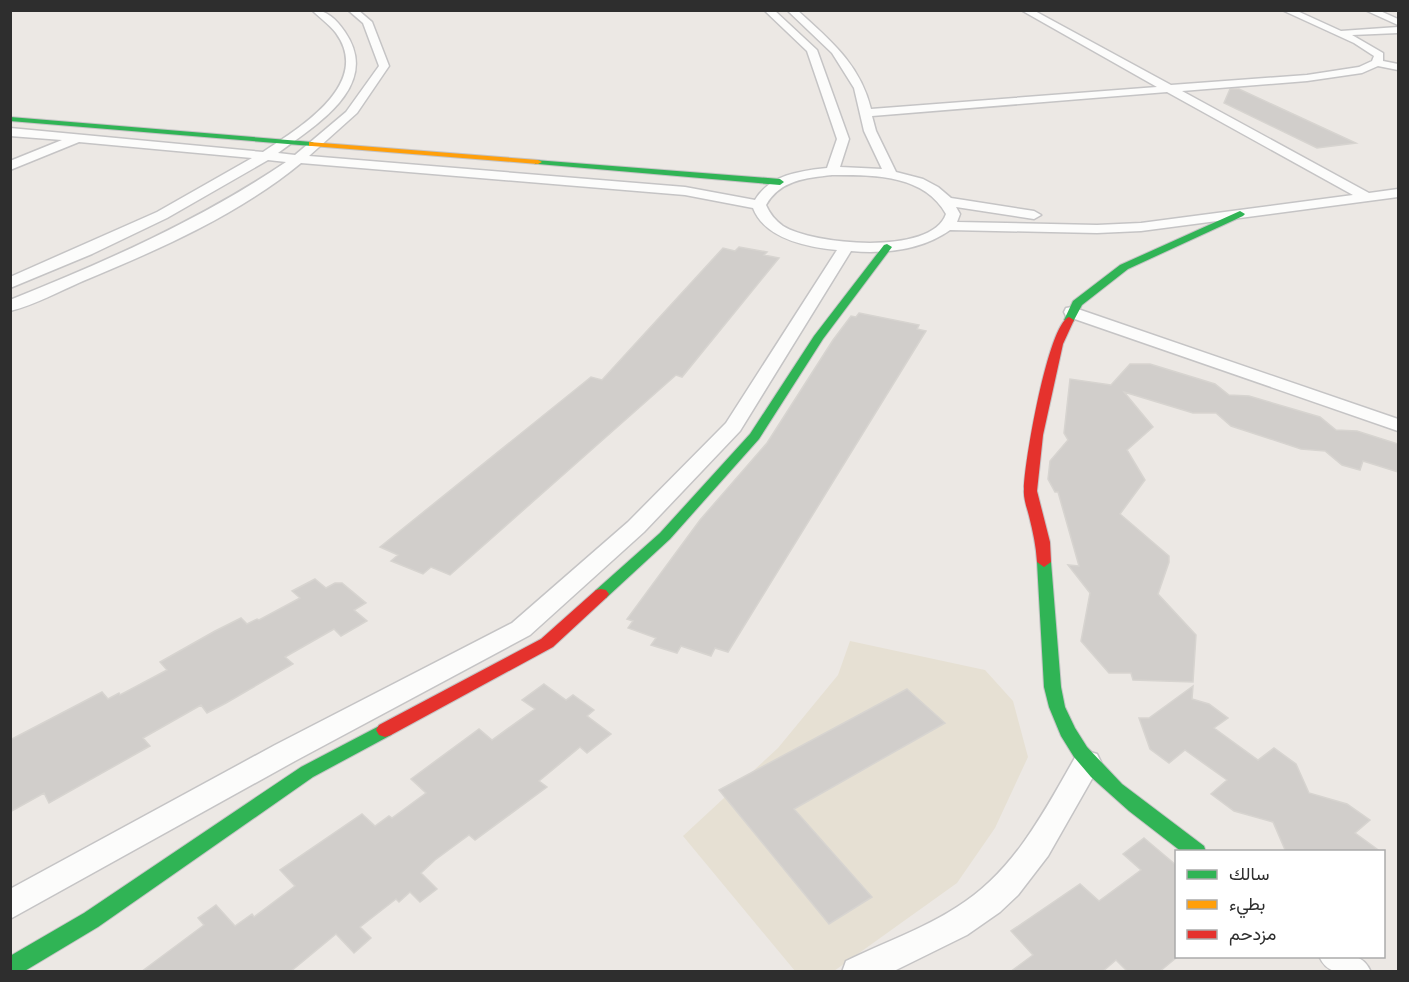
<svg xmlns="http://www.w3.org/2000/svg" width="1409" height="982" viewBox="0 0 1409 982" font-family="'Public Sans',Vazirmatn,sans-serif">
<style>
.education{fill:#e6e0d3}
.building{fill:#d1cecb;stroke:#d7d4d0;stroke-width:1.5}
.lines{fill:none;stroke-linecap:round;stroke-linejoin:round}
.street-casing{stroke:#c5c4c5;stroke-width:3}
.fast-casing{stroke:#c5c4c5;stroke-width:2}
.slow-casing{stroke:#c5c4c5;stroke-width:2}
.jam-casing{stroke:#c5c4c5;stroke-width:2}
.street{fill:#fcfcfb;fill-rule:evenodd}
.fast{fill:#30b455;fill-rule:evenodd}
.slow{fill:#ff9f0a;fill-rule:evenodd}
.jam{fill:#e5322d;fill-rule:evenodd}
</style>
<rect width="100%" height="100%" fill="#ece8e4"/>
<path class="education" d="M850,641l135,29 28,31 15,56 -33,71 -38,55 -123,88h-39l-112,-135 95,-88 60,-73z"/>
<path class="building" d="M1230,89h9l117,54 -39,5 -93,-45z
M739,247l28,5 -3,3 15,3 -97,119 -6,-2 -226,200 -19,-8 -8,7 -32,-13 7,-6 -18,-8 211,-170 11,3 121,-132 12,3z
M859,313l60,12 -2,4 9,2 -198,321 -13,-4 -4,8 -30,-10 -4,7 -26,-8 5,-7 -28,-10 5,-7 -6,-2 73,-99 67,-77 66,-103 18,-24 5,1z
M1130,364h20l49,15 16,5 14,11 20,1 71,21 16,13 21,1 41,13v28l-35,-11 -3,9 -18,-5 -17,-14 -24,-2 -70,-23 -15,-13h-23l-69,-21 29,35 -26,23 18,30 -25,34 49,42v6l-11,32 38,41 -3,47 -60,-2 -2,-7h-22l-28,-32 9,-48 -22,-28 11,1 -21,-74h-3l-7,-13 2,-18 18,-21 -4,-7 6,-54 41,6z
M315,579l11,9 9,-5h7l24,20 -12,7 13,11 -26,15 -7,-7 -49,28 8,7 -67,39 -19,10 -6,-8 -58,33 7,8 -101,57 -5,-10 -34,19v-72l92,-48 6,7 11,-6 1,2 47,-25 -7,-8 55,-31 26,-13 6,6 10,-5 2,1 41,-22 -8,-7z
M544,684l22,16 7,-5 21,15 -7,6 24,18 -24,19 -7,-6 -41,34 8,6 -72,53 -6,-5 -34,25 -14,13 16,16 -17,13 -10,-10 -11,10 -3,-3 -36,28 11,11 -17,15 -18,-19 -46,38h-149l63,-47 -6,-7 18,-13 19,21 17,-12 2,3 41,-31 -15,-16 82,-56 13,12 14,-10 3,2 34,-25 -15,-14 68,-50 13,11 43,-31 -13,-9z
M1193,686l-1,13 17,5 19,14 -14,10 44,32 16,-12 22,16 13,29 38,11 23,16 -15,13 26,19h-95l-13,-30 -39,-11 -23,-17 16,-14 -42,-30 -16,13 -19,-14 -11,-31h10z
M907,689l38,34 -151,86 78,88 -43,27 -110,-134z
M1144,838l32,27v93l-17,14h-31l-12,-12 -14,12h-92l23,-17 -22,-24 69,-47 19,17 42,-31 -18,-16z"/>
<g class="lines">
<defs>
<path id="street" d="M312,10c15,0 24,9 33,22 37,54 -29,93 -67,121l17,2 51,-43 33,-46 -16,-43 -15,-13h10l14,12 17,44 -32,47 -48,43 376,31 70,13c15,-25 44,-29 72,-32l10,-29 -30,-88 -43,-41h10l43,40 32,89 -9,28 42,2 -18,-38 -10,-43 -22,-35 -45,-43h10c33,30 63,54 74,99l286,-22 -136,-77h12l138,75 136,-10 52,-8 13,-6 2,-5 -20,-13 -72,-33h13l46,21 57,-4v6l-46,2 31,18v8l15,3v6l-20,-4 -16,7 -55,8 -125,10 187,102 29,-4v8l-257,34 -44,2 -147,-3c-28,20 -65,24 -99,21l-111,180 -96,101 -114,103 -235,126 -285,158v-30l265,-144 237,-122 116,-101 98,-99 111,-173c-30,-3 -72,-11 -84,-42l-68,-13 -384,-32c-63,52 -143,87 -218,118 -23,10 -48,24 -73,30v-11c97,-39 190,-80 276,-138l-18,-2 -101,58 -75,36 -82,34v-11l147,-65 95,-54 -173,-16 -69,28v-9l52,-21 -52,-4v-8l253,24c36,-24 110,-68 73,-119 -7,-9 -16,-15 -24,-23zM1167,92l186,103 -212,28 -44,2 -140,-3 3,-8 -4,-7 78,12 7,-4 -7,-4 -83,-13 -13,-11 -15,-8 -27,-7 -20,-41 -4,-15zM832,175c40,0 92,-1 114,39 -14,42 -133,31 -163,12 -8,-6 -13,-12 -17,-21 14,-25 40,-27 66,-30z
M1365,10h13l20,9v6z
M1072,307l326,112v12l-332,-115 -2,-4 2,-4z
M1087,751l10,3 4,8 -4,8 -49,86 -30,39 -18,17 -33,23 -75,37h-50l4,-11c37,-18 77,-32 111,-54 57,-35 88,-97 120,-153z
M1319,956c22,0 42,-7 52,16 -21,0 -42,7 -52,-16z"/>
<path id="fast" d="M10,117l302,25 4,2 -4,2 -302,-25z
M535,160l245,19 4,3 -4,3 -242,-21h-3z
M1240,211l5,3 -2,2 -115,53 -46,36 -9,17 -4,1 -5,-3 9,-19 47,-36z
M887,244l5,3 -69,92 -64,100 -89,100 -64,59h-10l-3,-4 3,-4 64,-57 90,-99 64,-98 70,-91z
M1044,557l7,5 10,125 4,20 10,21 12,19 35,37 82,62 2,6h-24l-53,-41 -38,-34 -17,-20 -13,-21 -12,-29 -5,-20 -7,-125z
M385,723l6,2 3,5 -3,5 -78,42 -215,150 -75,45h-13v-16l74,-43 217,-146z"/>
<path id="slow" d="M309,142l229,18 4,2 -4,2 -226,-18h-3z"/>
<path id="jam" d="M1069,317l5,3 -11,24 -20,91 -6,56 13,51 1,20 -7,5 -7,-5c-1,-16 -4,-30 -8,-46 -2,-8 -6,-18 -5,-27 0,-25 24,-165 45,-172z
M601,589l5,1 3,4 -3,4 -53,49 -162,88 -6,2 -6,-2 -3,-5 3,-5 162,-86 55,-49z"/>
</defs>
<use href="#street" class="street-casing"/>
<use href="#fast" class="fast-casing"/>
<use href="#slow" class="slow-casing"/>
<use href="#jam" class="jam-casing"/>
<use href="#street" class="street"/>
<use href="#fast" class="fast"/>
<use href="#slow" class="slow"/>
<use href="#jam" class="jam"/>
</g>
<rect width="1409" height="982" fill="none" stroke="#2e2e2e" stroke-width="24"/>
<rect x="1175" y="850" width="210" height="108" fill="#ffffff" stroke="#ababab" stroke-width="1.5"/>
<rect x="1187" y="870" width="30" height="9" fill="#30b455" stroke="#ababab" stroke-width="1.5"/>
<text x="1229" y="880" font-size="18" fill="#2e2e2e">سالك</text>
<rect x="1187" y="900" width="30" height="9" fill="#ff9f0a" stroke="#ababab" stroke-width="1.5"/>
<text x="1229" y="910" font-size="18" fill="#2e2e2e">بطيء</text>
<rect x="1187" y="930" width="30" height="9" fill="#e5322d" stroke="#ababab" stroke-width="1.5"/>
<text x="1229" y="940" font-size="18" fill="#2e2e2e">مزدحم</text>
</svg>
